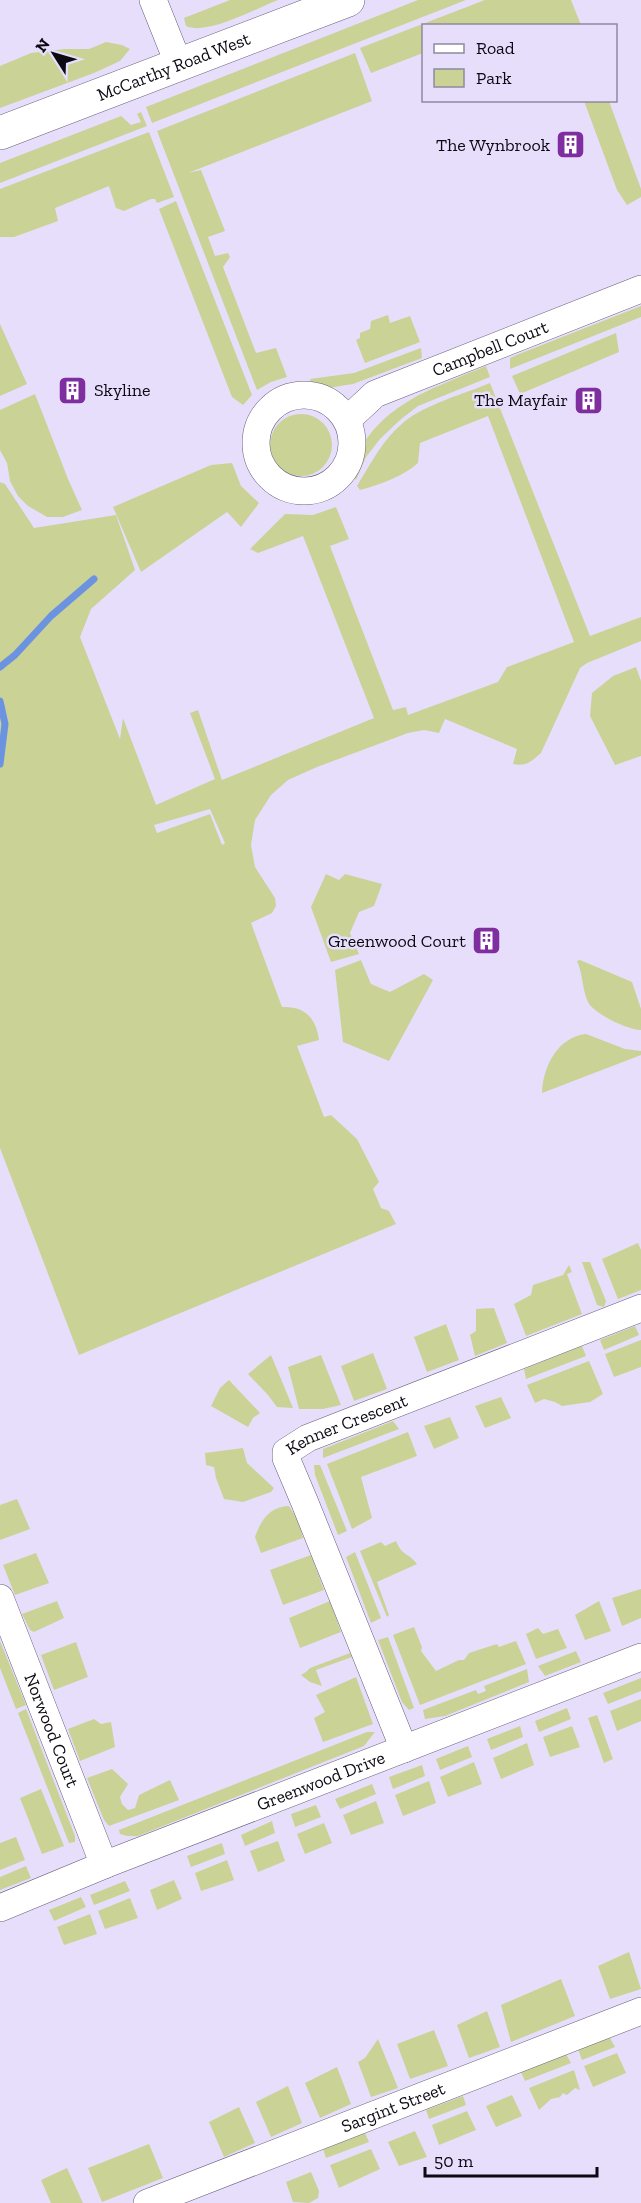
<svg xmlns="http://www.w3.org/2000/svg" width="641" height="2203" viewBox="0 0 641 2203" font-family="'Zilla Slab',serif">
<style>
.green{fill:#cbd296;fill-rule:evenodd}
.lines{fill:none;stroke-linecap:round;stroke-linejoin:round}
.stream{stroke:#6b93df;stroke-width:7}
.street-casing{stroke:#675f79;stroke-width:28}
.secondary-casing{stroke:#675f79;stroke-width:34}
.street{stroke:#fff;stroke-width:27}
.secondary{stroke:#fff;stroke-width:33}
.labels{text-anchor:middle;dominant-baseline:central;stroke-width:5;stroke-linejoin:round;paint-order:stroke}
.street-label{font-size:18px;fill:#0d0913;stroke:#e7defc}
.poi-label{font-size:18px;fill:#0d0913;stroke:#e7defc;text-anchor:end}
</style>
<rect width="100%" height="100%" fill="#e7defc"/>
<path class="green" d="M230,0h48c-21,8 -71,36 -92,26l-2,-8z
M418,0h48l-314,123 -6,-16z
M485,0h86l10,25 -157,1 -1,27 -52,20 -11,-25z
M106,42l16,3 8,4 -10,12 -26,12 -94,35v-42l31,-13 34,-4h24z
M355,53l17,48 -184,72 13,-3 24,61 -17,6 7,19 13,-3 2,4 -7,10 33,86 20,-5 11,29 -16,5 -14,8 -100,-259z
M584,101h25l32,88v8l-14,8 -10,-15z
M141,112l6,14 -147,57v-20l121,-47 10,9 10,-3 -4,-8z
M149,132l25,65 -17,6 -2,-4h-4l-27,12 -8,-3 -7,-22 -54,22 3,13 -44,16h-14v-48z
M176,201l76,194 -9,10 -11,-8 -73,-188z
M641,306v11l-131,52v-11l9,-4z
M388,315l2,8 20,-7 10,26 -55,21 -9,-23 4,-2v-5l10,-4 1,-8z
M0,324l27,60 -27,12z
M616,333l3,19 -99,42 -8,-18z
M421,348l1,10 -69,26 -38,6 -5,-11 44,-6z
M486,366l4,11 -72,29 -18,14 -20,19 -14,18 -10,23 -5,-12c25,-63 78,-78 135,-102z
M490,383l100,253 51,-19v24l-54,22 -7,5 -39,85c-9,8 -15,14 -28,11l4,-15 -72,-30 -6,14 -15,-3 -16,3 -91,34 -29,13 -17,15 -16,25 -4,25 4,22 20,31 1,8 -4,7 -21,10 31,84c23,-1 34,11 37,33l-22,6 27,71 7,-2 26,24 22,43 -6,7 8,19 8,3 7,13 -317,131 -79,-207v-666l5,2 29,44 82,-13 19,55 -44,39 -11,28 40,102 3,-21 33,87 59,-26 -25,-66 8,-3 24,70 152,-62 -71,-182 -45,17 -8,-4 35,-35 28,1 23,-8 13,32 -19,7 63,164 13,-3 2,8 90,-33 9,-15 67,-25 -86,-226 -68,27 -2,20c-14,13 -39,22 -58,27l-3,-4c14,-23 26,-47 47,-64 22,-18 60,-28 86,-39zM210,809l15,34 -3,2 -12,-31 -53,19 -3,-8z
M35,394l33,85 14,31 -19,7h-16l-19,-11 -10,-10 -8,-15 -3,-18 -7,-13v-40z
M270 445a31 31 0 1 1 62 0a31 31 0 1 1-62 0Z
M232,463l9,23 18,17 -18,24 -14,-15 -86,60 -28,-65 98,-42z
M636,667l5,14v75l-26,9 -25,-49 2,-23 21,-17z
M326,874l13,6 6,-6 37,10 -8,22 -15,6 -9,21 9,21 -28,8 -20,-55z
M361,960l10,24 19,8 34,-18 9,6 -44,81 -46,-19 -8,-72z
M580,960l52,22 9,27v21c-13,0 -47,-16 -53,-28 -6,-13 -5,-28 -11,-41z
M586,1034l39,15 16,2v4l-99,38c1,-27 16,-56 44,-59z
M638,1243l3,7v40l-23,9 -16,-40z
M582,1262h8l16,39 -2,6 -7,-2z
M569,1265l3,7 -5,2 15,40 -56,22 -12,-32 17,-9 2,-10 30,-10z
M494,1308l13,35 -32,13 -5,-21 6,-4v-22z
M446,1324l13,36 -32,12 -13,-35z
M635,1326l4,9 -35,15 -4,-10z
M641,1340v27l-27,10 -9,-23z
M582,1346l4,10 -60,23 -2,-10z
M373,1353l14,36 -33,12 -13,-35z
M271,1355l22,53 -16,-1 -9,-12 -20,-21z
M321,1355l20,50 -18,4h-24l-11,-42z
M589,1361l14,33 -13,8 -28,4 -7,-4 -11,-3 -9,4 -8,-18z
M229,1380l31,33 -7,5 -5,9 -37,-21 9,-18z
M501,1397l10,21 -26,10 -10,-22z
M450,1417l9,21 -25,11 -10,-23z
M393,1421l6,8 -76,29v-9z
M408,1432l9,24 -56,21 11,41 -20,11 -25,-65z
M243,1448l4,15 27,25 -3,4 -28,10 -19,-3 -8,-21 -2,-11 -8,-2 -1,-12z
M314,1465h6l27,66 -9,4 -23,-60z
M17,1499l13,30 -30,11v-35z
M289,1506l10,16 4,16 -42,15 -6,-16c6,-17 14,-30 34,-31z
M396,1541c6,15 13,12 21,23l-40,18 12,33 -2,2 -27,-66 21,-9 4,4z
M355,1552l26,66 -10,5 -25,-66z
M36,1553l13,30 -34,12 -12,-30z
M311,1555l13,35 -41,15 -13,-35z
M641,1589v29l-19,8 -10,-28z
M57,1601l7,17 -30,14 -4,-2 -8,-16z
M330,1601l11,31 -41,16 -11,-30z
M599,1601l12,30 -26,9 -10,-25z
M414,1627l8,20 -1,4 15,20 23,-11h5l5,-7 28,-9 2,3 17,-6 10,23 -106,41 -27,-70z
M538,1628l5,6 15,-5 9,19 -31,11 -10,-25z
M388,1637l26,71 -5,2 -7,-8 -24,-62z
M0,1641l26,64 -10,4 -16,-41z
M76,1642l12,35 -34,13 -13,-35z
M576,1651l5,11 -36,14 -7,-10z
M350,1653l2,4 -36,13 6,16 -12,-4 -9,-7 5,-3 4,-4z
M527,1669l2,13 -84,34 -20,3 -2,-9 53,-20 2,4 8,-3 -2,-5z
M356,1677l17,47 -50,18 -9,-24 11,-6 -9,-17z
M641,1678v13l-33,13 -5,-11z
M641,1699v22l-24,10 -7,-20z
M567,1708l4,11 -32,13 -4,-11z
M26,1709l49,127v6l-6,1 -51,-130z
M597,1715l16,44 -9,4 -16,-45z
M94,1719l7,5 10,-2 4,25 -35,14 -12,-32z
M520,1726l3,11 -32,13 -4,-11z
M572,1726l8,21 -30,10 -7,-20z
M367,1732h8l-11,14 -226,90h-11l-7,-2 -1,-4z
M527,1743l7,22 -33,14 -8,-21z
M468,1746l4,11 -32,13 -4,-11z
M474,1762l8,22 -34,13 -8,-20z
M422,1765l3,11 -32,13 -4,-12z
M112,1769l16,15 -8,13 2,7 6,6 7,-2 4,-13 31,-15 9,20 -70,26 -5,-6 -17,-42z
M429,1781l7,22 -33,13 -8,-21z
M372,1784l4,10 -36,15 -5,-10z
M41,1789l23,57 -22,8 -22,-56z
M376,1801l8,22 -33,12 -8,-20z
M316,1805l5,12 -26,10 -4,-13z
M272,1821l3,12 -30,13 -4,-11z
M324,1823l8,20 -27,11 -8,-20z
M16,1837l9,23 -25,10v-27z
M278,1841l7,20 -27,11 -8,-21z
M222,1843l3,11 -34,13 -4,-11z
M227,1860l7,20 -33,11 -6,-18z
M26,1866l5,12 -31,12v-13z
M174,1880l8,19 -25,11 -7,-20z
M125,1881l5,10 -36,14 -4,-10z
M81,1897l5,10 -32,14 -5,-11z
M130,1898l8,20 -33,11 -7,-18z
M90,1914l7,20 -33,11 -7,-18z
M629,1952l12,37 -31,10 -12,-33z
M561,1979l14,37 -64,26 -10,-37z
M487,2011l13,36 -31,11 -12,-33z
M434,2030l14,36 -38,13 -13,-35z
M610,2038l5,9 -33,13 -4,-11z
M378,2039l20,49 -27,9 -13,-35 7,-4z
M617,2053l9,20 -33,14 -9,-21z
M566,2054l5,9 -46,18 -4,-9z
M337,2067l14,37 -31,14 -15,-35z
M574,2070l6,20 -5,-2 -8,7 -4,-2 -3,4 -9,2 -12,11 -10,-22z
M288,2086l14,37 -31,14 -15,-35z
M512,2095l10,21 -26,11 -10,-21z
M463,2096l3,9 -37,14 -3,-9z
M239,2107l16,36 -31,14 -15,-35z
M467,2111l9,19 -37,15 -7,-20z
M415,2131l12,26 -28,9 -11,-24z
M365,2133l4,9 -43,16 -3,-9z
M149,2144l14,34 -61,24 -14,-34z
M371,2149l9,20 -41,19 -9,-23z
M67,2168l16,35h-32l-10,-23z
M311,2172l8,19 -1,7 -9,5 -16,-1 -7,-20z"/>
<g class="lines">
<path class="stream" d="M0,667l15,-12 36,-39 43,-37
M0,701l5,23 -5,40"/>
<defs>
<g id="street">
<path d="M153,0l26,65"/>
<circle cx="304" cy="443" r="48"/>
<path id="s1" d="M347,420l28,-26 266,-105"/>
<path id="s2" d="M0,1598l104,267"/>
<path id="s3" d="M404,1749l-99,-246 -19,-45v-6l22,-14 333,-130"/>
<path id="s4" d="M0,1908l104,-43 537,-208"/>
<path id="s5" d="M147,2203l494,-192"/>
</g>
<g id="secondary">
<path id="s6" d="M0,133l348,-133"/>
</g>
</defs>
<use href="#street" class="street-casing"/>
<use href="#secondary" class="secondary-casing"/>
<use href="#street" class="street"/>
<use href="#secondary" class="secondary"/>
</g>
<defs>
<symbol id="building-square" viewBox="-11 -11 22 22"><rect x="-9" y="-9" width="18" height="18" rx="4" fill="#7e2e9e" stroke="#e7defc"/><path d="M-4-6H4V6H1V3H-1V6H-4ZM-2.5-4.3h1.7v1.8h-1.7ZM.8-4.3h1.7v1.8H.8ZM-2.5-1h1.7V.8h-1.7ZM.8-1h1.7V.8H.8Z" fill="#fff"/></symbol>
</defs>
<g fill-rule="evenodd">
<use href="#building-square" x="554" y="128" width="33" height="33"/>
<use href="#building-square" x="56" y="374" width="33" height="33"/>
<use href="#building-square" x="572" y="384" width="33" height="33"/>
<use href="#building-square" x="470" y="924" width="33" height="33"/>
</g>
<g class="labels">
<g class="street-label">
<text stroke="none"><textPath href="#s6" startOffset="186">McCarthy Road West</textPath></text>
<text stroke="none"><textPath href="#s1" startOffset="162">Campbell Court</textPath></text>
<text stroke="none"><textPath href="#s3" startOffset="387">Kenner Crescent</textPath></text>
<text stroke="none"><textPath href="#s2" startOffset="142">Norwood Court</textPath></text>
<text stroke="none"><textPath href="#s4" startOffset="345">Greenwood Drive</textPath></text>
<text stroke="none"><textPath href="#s5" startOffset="264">Sargint Street</textPath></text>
</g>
<g class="poi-label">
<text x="550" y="145">The Wynbrook</text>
<text x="94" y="390" text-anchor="start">Skyline</text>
<text x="568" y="400">The Mayfair</text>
<text x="466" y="941">Greenwood Court</text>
</g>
</g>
<rect x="422" y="24" width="195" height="78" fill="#e7defc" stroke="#90899f" stroke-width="1.5"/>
<rect x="434" y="44" width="30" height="9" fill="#ffffff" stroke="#90899f" stroke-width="1.5"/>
<text x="476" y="54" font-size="18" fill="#0d0913">Road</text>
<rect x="434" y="69" width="30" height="18" fill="#cbd296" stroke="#90899f" stroke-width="1.5"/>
<text x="476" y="84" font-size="18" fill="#0d0913">Park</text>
<g transform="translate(54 54) rotate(307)" stroke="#e7defc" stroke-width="4.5" paint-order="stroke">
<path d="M0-4.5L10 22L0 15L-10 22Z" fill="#0d0913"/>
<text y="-9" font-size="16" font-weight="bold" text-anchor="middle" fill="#0d0913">N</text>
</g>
<path d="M425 2167v9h172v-9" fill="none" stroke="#0d0913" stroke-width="3"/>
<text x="434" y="2167" font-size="18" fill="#0d0913" stroke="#e7defc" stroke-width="4.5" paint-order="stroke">50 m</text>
</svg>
